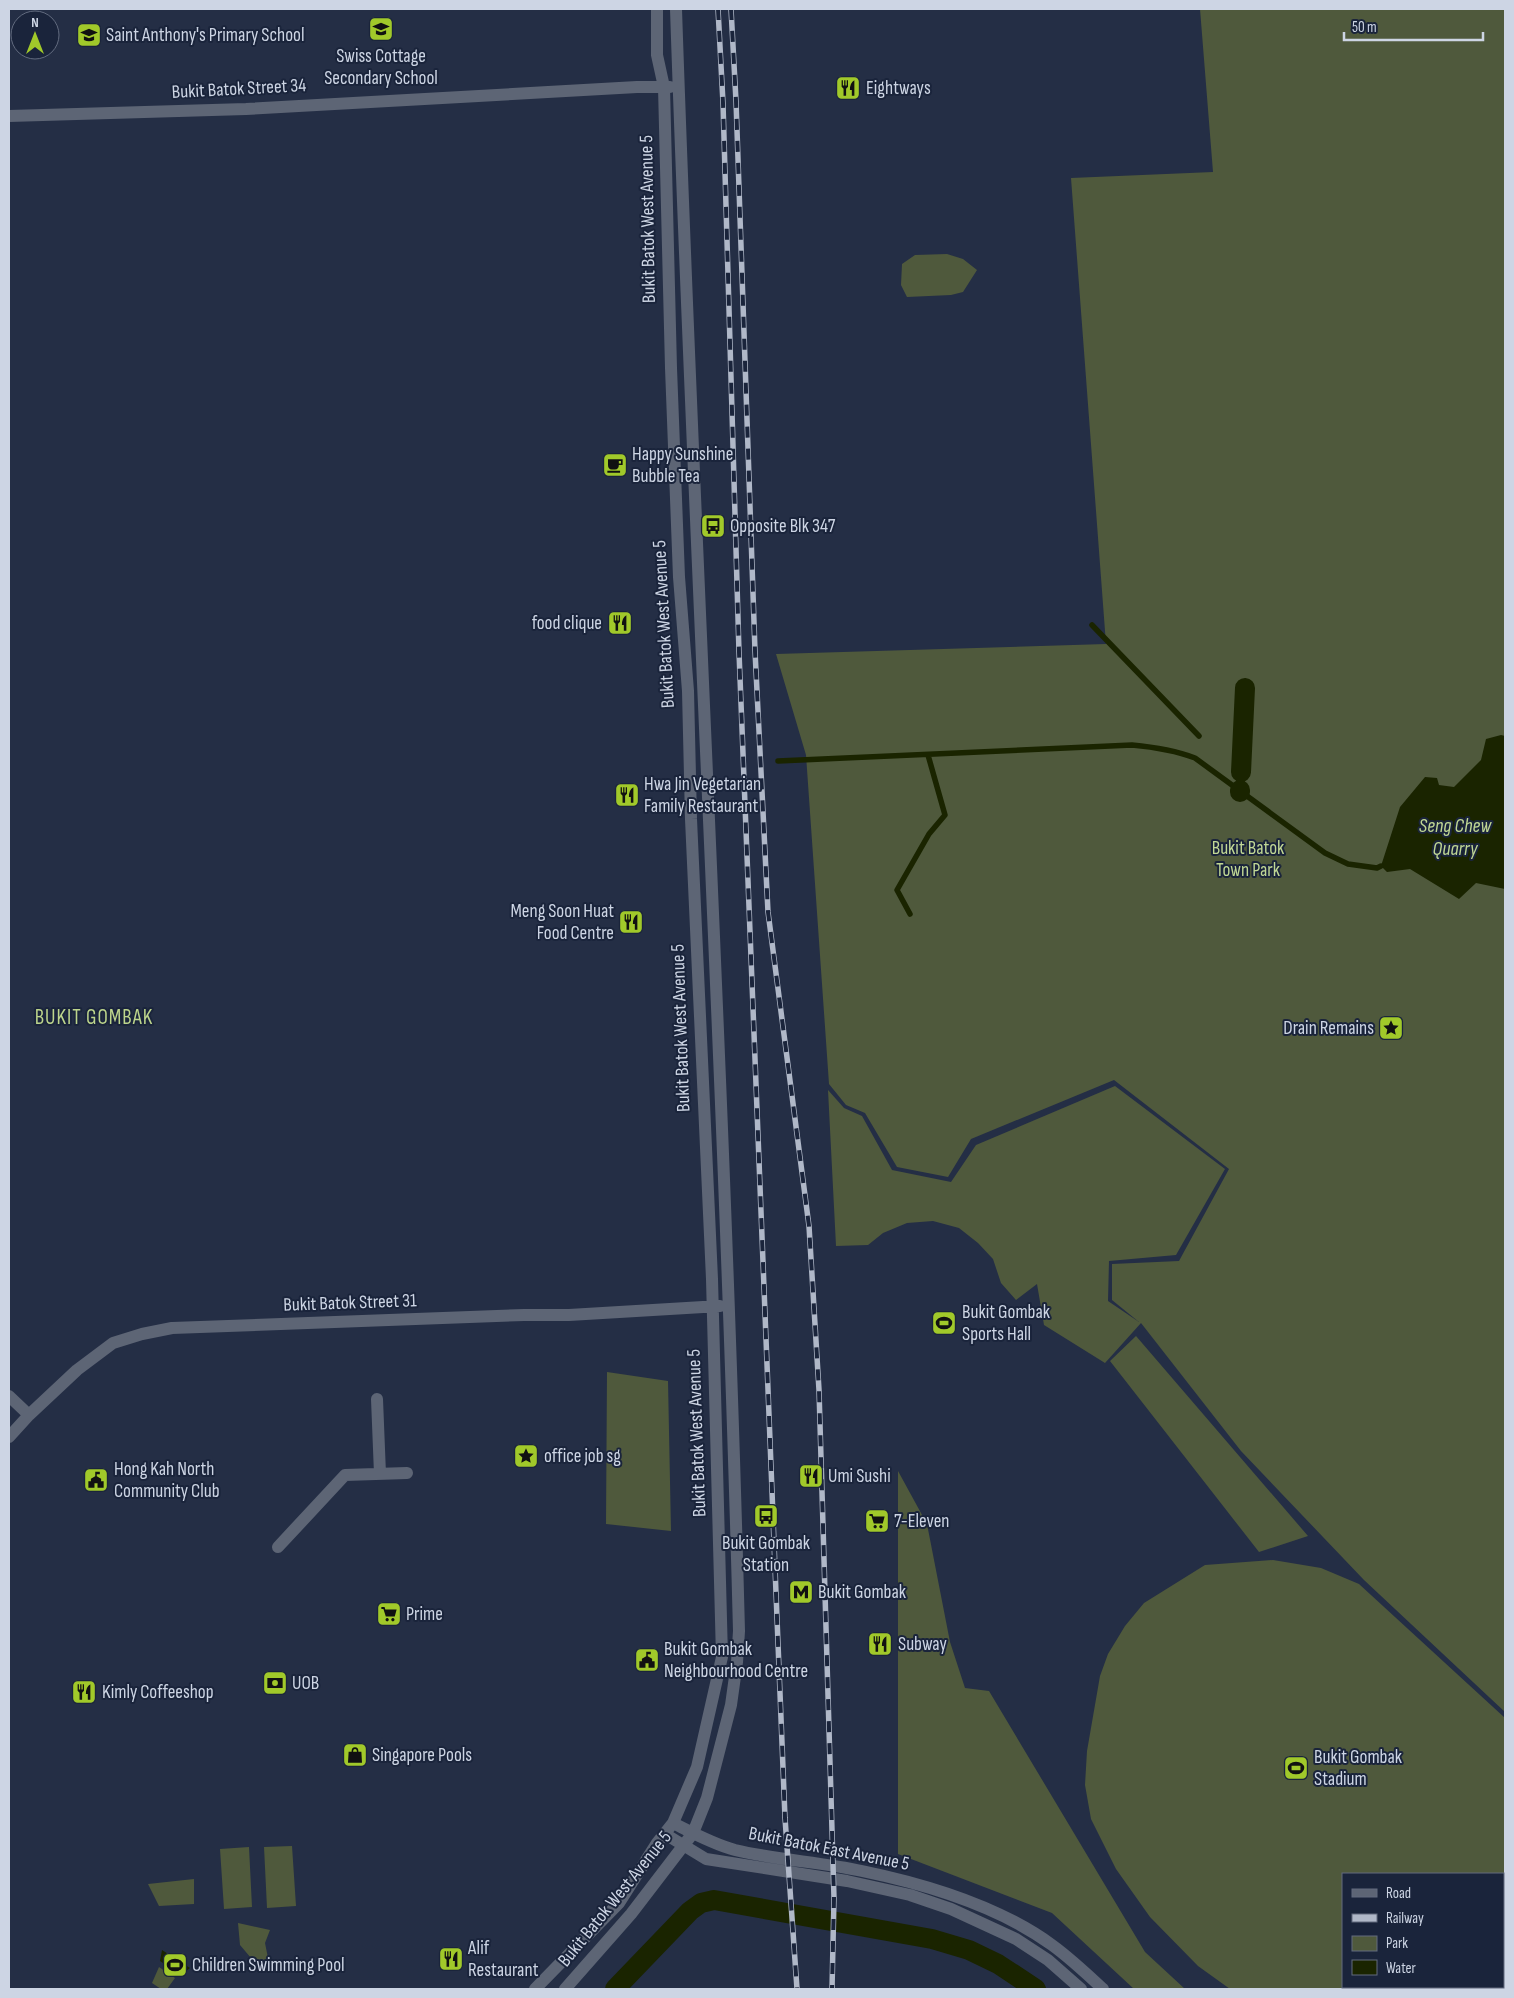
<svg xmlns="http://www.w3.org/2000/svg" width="1514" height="1998" viewBox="0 0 1514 1998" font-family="'Sofia Sans Condensed',sans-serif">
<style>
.green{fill:#4f593c;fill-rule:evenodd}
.water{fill:#1a2400}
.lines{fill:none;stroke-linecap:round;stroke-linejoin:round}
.stream{stroke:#1a2400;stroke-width:5.5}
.canal{stroke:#1a2400;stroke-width:20}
.minor{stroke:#5d6575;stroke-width:12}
.rail-casing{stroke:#b0b8c8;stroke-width:5.5}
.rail{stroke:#1a243b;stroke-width:4;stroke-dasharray:11;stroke-linecap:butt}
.labels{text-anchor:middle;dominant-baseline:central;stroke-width:4;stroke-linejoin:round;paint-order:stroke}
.poi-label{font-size:19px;fill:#cdd5e4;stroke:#1a243b;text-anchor:start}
.street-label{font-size:19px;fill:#cdd5e4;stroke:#1a243b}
.park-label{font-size:19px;fill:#c1d895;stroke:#1a243b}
.water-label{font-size:20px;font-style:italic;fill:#c0d794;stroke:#1a243b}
.quarter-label{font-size:21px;letter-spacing:1px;fill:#bdd58c;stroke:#1a243b}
</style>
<rect width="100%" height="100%" fill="#242e45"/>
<path class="green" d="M1200,9h305v1703l-141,-132 -123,-129 -100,-128 -36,40 -61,-38 -7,-41 -21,16 -15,-17 -8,-24 -15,-16 -19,-15 -26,-7 -26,2 -24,10 -15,12 -32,1 -8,-156 16,18 18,8 30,54 59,12 25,-37 139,-59 110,83 -49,86 -67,6 -1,40 31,21 -27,-22v-36l67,-3 50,-92 -115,-89 -143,59 -23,38 -51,-10 -32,-54 -19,-8 -17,-21 -23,-329 -30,-101 330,-10 -35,-466 142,-6z
M947,254l16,5 14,11 -14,22 -12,3 -44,2 -6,-12 1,-21 13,-9z
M1136,1336l172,200 -49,16 -149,-191z
M607,1372l61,9 3,150 -65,-7z
M898,1471l29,53 23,118 15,46 24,3 156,261 40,37h-51l-82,-76 -154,-59z
M1273,1560l48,8 38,16 146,134v271h-275l-32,-23 -48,-49 -34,-48 -25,-50 -6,-34 2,-34 13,-75 8,-22 17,-28 19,-23 61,-38zM1343,1874h160v113h-160z
M292,1846l4,60 -29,2 -3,-61z
M249,1847l3,60 -28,2 -4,-60z
M194,1879v25l-35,2 -11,-22z
M238,1923l32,7 -5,13 6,30 -20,-15 -11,-13z
M159,1967l16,11 -8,11h-6l-9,-6z"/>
<path class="water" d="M1501,735l4,1v153l-29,-6 -17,16 -49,-30 -23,3 -6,-6 19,-59 25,-30 12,1 2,7 15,2 27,-27 5,-21z
M162,1950l28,18 -9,7 -21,-14z"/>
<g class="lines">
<path class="stream" d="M1092,625l107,111
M778,761l354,-16c22,2 42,5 63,13l130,95 23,11 29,4 4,-2
M910,914l-13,-24 32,-56 16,-19 -17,-60"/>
<path class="canal" d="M1241,772l4,-84
M1240,792v-2
M615,1989l75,-78 11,-8 13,-3 218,39 37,11 29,14 38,25"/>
<path class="minor" d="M9,116l237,-7 391,-22h33
M9,1396l20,19
M377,1399l3,75
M9,1437l20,-22 48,-45 36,-27 29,-9 30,-6 352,-13h45l151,-9
M278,1547l67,-72 62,-2
M673,1823c20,10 40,21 62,27 42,10 86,12 127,21 63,13 138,36 190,74 18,13 35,29 51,44
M665,1834l41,25 141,22 63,14 41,14 65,30 32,21 33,29
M535,1989l84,-86 38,-60 16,-20 24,-56 25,-110 -10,-378 -21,-460 -3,-128 -9,-114 -8,-209 -7,-281 -7,-32v-46
M565,1989l66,-75 62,-81 14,-35 24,-93 6,-43 2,-31c-14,-541 -45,-1082 -63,-1622"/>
<defs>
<path id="rail" d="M718,9l5,94 16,549 37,941 9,225 12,171
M731,9l5,92 19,550 13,261 41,314 10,164 15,508 -2,91"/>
</defs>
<use href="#rail" class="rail-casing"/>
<use href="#rail" class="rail"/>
</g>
<defs>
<symbol id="school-square" viewBox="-11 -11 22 22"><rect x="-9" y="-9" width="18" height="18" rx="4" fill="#a1c92a" stroke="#1a243b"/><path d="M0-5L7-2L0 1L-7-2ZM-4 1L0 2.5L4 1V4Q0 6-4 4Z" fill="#111"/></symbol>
<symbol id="restaurant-square" viewBox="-11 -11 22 22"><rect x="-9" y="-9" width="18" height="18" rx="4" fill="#a1c92a" stroke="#1a243b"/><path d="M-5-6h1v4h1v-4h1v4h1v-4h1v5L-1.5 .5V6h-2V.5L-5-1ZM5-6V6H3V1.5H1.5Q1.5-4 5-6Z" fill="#111"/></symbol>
<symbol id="cafe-square" viewBox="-11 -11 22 22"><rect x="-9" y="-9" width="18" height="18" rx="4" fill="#a1c92a" stroke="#1a243b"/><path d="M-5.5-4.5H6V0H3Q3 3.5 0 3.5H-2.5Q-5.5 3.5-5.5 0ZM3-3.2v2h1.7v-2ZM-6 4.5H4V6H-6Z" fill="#111"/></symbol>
<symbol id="bus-square" viewBox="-11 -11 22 22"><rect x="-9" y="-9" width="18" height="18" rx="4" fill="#a1c92a" stroke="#1a243b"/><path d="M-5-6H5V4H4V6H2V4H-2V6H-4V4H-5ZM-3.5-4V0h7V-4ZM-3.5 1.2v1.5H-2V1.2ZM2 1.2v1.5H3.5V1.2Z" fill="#111"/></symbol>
<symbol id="sight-square" viewBox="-11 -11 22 22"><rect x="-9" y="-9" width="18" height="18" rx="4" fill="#a1c92a" stroke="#1a243b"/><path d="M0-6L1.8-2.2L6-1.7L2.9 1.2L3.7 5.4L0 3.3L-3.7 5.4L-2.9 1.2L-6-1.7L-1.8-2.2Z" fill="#111"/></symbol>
<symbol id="stadium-square" viewBox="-11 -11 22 22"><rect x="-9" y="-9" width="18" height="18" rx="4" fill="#a1c92a" stroke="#1a243b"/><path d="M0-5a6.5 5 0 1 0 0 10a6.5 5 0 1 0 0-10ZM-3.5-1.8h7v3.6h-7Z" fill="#111"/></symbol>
<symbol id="civic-square" viewBox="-11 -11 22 22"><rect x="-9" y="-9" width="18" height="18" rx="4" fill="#a1c92a" stroke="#1a243b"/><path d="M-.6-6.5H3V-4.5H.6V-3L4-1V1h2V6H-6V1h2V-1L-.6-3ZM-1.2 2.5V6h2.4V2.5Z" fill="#111"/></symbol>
<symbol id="supermarket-square" viewBox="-11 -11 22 22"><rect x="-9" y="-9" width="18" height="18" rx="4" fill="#a1c92a" stroke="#1a243b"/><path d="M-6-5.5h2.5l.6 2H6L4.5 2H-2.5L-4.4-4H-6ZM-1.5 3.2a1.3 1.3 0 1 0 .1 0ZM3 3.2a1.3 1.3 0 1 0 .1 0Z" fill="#111"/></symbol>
<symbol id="metro-square" viewBox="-11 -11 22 22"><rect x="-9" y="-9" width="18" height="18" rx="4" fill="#a1c92a" stroke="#1a243b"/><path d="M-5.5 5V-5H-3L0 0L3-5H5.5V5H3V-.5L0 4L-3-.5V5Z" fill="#111"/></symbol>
<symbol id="bank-square" viewBox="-11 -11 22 22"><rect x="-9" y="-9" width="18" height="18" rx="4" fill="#a1c92a" stroke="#1a243b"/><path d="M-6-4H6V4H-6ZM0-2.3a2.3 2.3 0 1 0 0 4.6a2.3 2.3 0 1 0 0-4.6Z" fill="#111"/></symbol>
<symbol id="shop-square" viewBox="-11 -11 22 22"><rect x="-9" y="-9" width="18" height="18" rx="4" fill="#a1c92a" stroke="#1a243b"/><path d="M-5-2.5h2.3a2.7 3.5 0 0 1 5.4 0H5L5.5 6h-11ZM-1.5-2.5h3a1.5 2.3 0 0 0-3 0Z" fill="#111"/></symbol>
</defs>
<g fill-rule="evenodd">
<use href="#school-square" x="367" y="15" width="28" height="28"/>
<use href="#school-square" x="75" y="21" width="28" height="28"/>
<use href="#restaurant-square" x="834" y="74" width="28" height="28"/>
<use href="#cafe-square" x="601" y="451" width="28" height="28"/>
<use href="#bus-square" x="699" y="512" width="28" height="28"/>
<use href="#restaurant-square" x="606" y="609" width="28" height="28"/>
<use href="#restaurant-square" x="613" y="781" width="28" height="28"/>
<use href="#restaurant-square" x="617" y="908" width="28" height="28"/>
<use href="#sight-square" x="1377" y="1014" width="28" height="28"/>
<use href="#stadium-square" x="930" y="1309" width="28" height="28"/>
<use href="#sight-square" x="512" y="1442" width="28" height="28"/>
<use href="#restaurant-square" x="797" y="1462" width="28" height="28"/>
<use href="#civic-square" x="82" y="1466" width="28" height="28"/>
<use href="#bus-square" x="752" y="1502" width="28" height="28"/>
<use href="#supermarket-square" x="863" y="1507" width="28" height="28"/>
<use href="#metro-square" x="787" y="1578" width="28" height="28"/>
<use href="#supermarket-square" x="375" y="1600" width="28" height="28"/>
<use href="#restaurant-square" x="866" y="1630" width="28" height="28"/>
<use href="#civic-square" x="633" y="1646" width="28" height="28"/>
<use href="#bank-square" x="261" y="1669" width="28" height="28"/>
<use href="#restaurant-square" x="70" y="1678" width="28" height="28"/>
<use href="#shop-square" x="341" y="1741" width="28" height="28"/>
<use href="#stadium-square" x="1282" y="1754" width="28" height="28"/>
<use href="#restaurant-square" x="437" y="1945" width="28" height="28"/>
<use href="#stadium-square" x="161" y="1951" width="28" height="28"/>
</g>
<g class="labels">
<g class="poi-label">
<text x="106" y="35">Saint Anthony's Primary School</text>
<text x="381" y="56" text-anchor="middle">Swiss Cottage<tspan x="381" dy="22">Secondary School</tspan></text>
<text x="866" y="88">Eightways</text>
<text x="632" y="454">Happy Sunshine<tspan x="632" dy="22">Bubble Tea</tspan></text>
<text x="730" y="526">Opposite Blk 347</text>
<text x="602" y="623" text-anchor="end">food clique</text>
<text x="644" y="784">Hwa Jin Vegetarian<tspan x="644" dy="22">Family Restaurant</tspan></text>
<text x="614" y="911" text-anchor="end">Meng Soon Huat<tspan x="614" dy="22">Food Centre</tspan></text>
<text x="1374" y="1028" text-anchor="end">Drain Remains</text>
<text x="962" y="1312">Bukit Gombak<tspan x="962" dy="22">Sports Hall</tspan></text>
<text x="544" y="1456">office job sg</text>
<text x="114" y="1469">Hong Kah North<tspan x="114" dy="22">Community Club</tspan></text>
<text x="828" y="1476">Umi Sushi</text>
<text x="894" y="1521">7-Eleven</text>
<text x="766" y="1543" text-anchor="middle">Bukit Gombak<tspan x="766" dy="22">Station</tspan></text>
<text x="818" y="1592">Bukit Gombak</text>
<text x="406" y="1614">Prime</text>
<text x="898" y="1644">Subway</text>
<text x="664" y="1649">Bukit Gombak<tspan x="664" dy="22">Neighbourhood Centre</tspan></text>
<text x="292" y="1683">UOB</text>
<text x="102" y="1692">Kimly Coffeeshop</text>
<text x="372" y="1755">Singapore Pools</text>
<text x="1314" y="1757">Bukit Gombak<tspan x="1314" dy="22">Stadium</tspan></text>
<text x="468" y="1948">Alif<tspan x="468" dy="22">Restaurant</tspan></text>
<text x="192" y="1965">Children Swimming Pool</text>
</g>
<g class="street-label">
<text transform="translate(239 89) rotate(-3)">Bukit Batok Street 34</text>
<text transform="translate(648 219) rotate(-91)">Bukit Batok West Avenue 5</text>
<text transform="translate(664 624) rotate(-93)">Bukit Batok West Avenue 5</text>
<text transform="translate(681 1028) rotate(-92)">Bukit Batok West Avenue 5</text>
<text transform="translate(350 1303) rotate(-2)">Bukit Batok Street 31</text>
<text transform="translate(697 1433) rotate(-92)">Bukit Batok West Avenue 5</text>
<text transform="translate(829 1849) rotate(11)">Bukit Batok East Avenue 5</text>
<text transform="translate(615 1899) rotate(-51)">Bukit Batok West Avenue 5</text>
</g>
<g class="park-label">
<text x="1248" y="848">Bukit Batok<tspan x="1248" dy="22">Town Park</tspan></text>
</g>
<g class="water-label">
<text x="1455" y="826">Seng Chew<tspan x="1455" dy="23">Quarry</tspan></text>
</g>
<g class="quarter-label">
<text x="94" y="1017">BUKIT GOMBAK</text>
</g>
</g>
<rect width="1514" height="1998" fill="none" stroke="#cdd5e4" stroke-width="20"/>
<rect x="1342" y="1873" width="162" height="115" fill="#1a243b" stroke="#626b7f"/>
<rect x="1352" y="1889" width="25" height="8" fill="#5d6575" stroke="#626b7f"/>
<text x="1386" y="1898" font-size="15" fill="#cdd5e4">Road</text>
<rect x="1352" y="1914" width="25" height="8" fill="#b0b8c8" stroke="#626b7f"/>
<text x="1386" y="1923" font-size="15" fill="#cdd5e4">Railway</text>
<rect x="1352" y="1936" width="25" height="15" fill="#4f593c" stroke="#626b7f"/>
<text x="1386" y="1948" font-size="15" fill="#cdd5e4">Park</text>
<rect x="1352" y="1960" width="25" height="15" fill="#1a2400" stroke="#626b7f"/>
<text x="1386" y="1973" font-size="15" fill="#cdd5e4">Water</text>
<g transform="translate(35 35)"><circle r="24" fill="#1a243b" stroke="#626b7f"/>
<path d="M0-4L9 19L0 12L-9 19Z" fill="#a1c92a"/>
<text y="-8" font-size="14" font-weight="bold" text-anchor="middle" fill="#cdd5e4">N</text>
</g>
<path d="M1344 32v8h139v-8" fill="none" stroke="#cdd5e4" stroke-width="2.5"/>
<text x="1352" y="32" font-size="15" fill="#cdd5e4" stroke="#1a243b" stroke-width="4" paint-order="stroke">50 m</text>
</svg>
